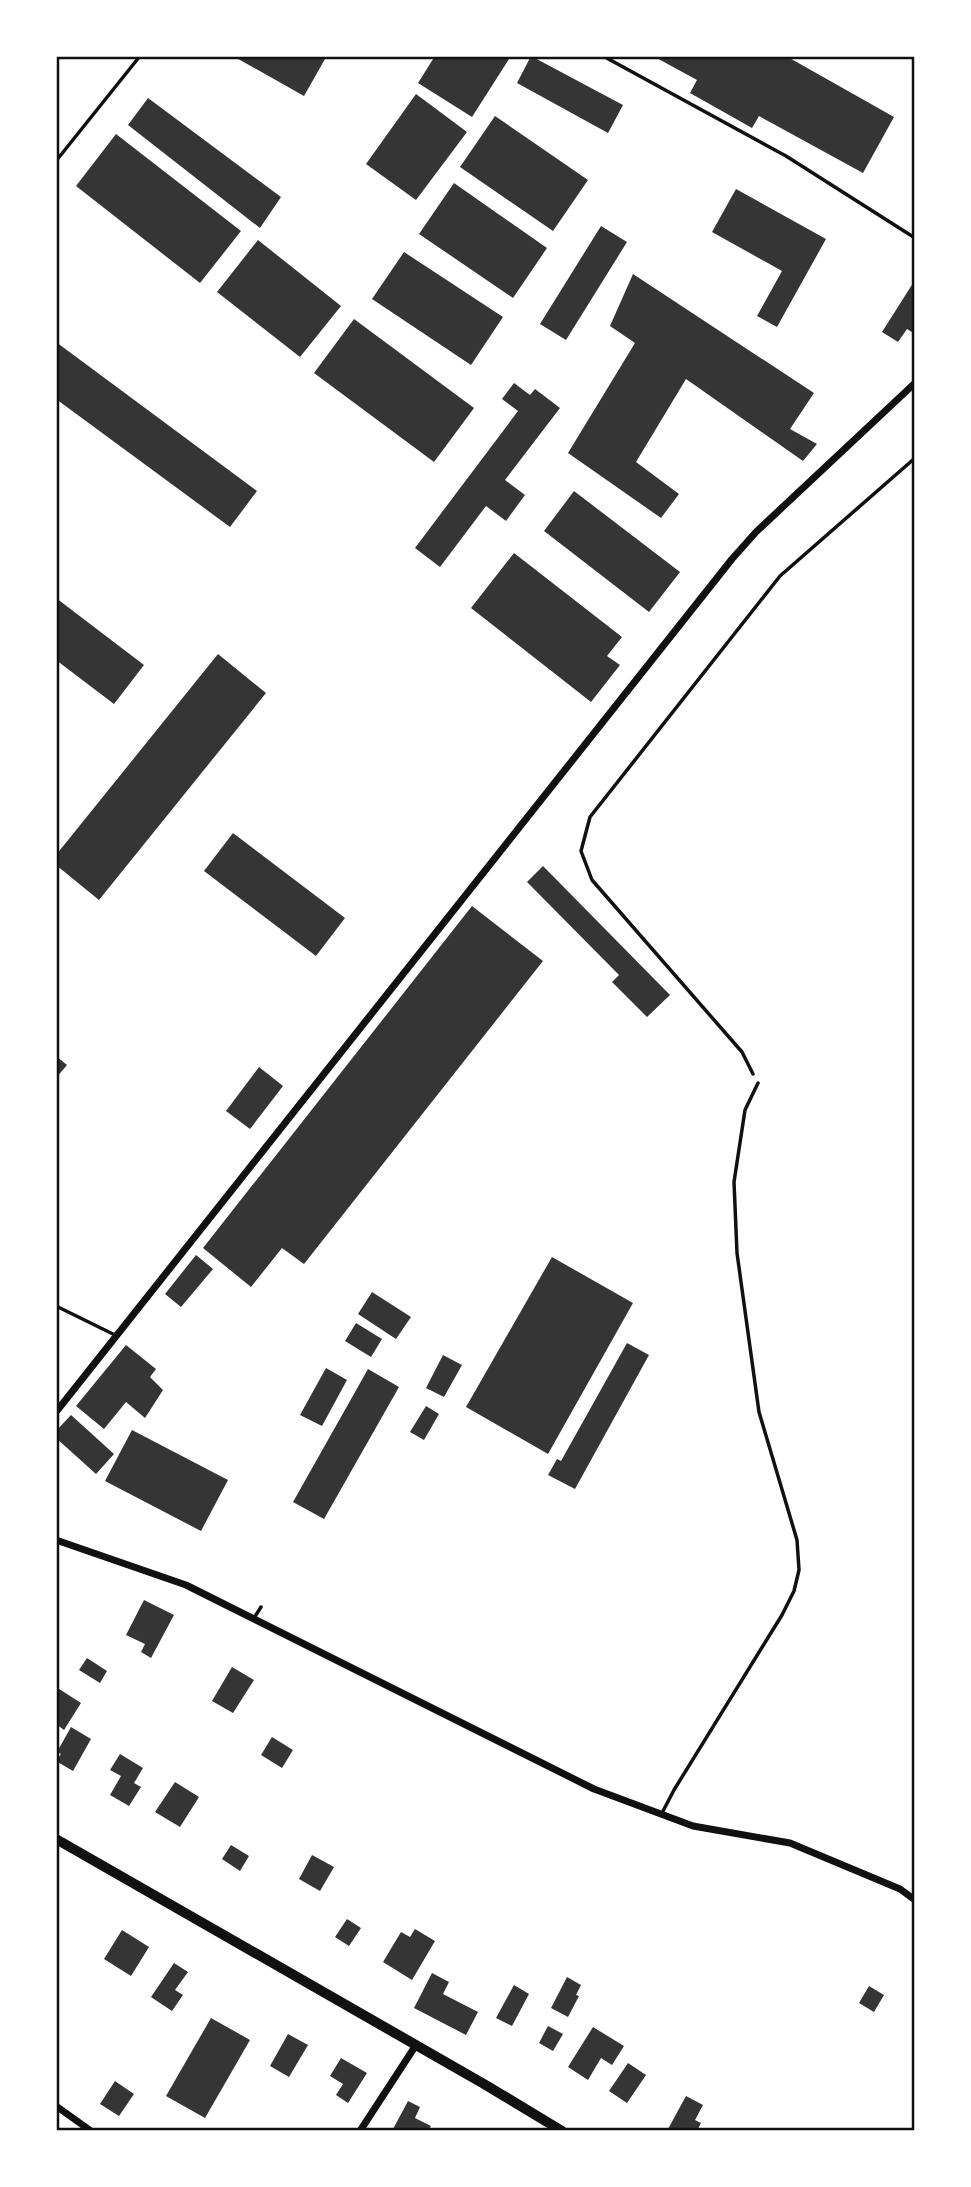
<svg xmlns="http://www.w3.org/2000/svg" width="971" height="2187" viewBox="0 0 971 2187" font-family="Roboto,sans-serif">
<style>
.building{fill:#353535}
.lines{fill:none;stroke-linecap:round;stroke-linejoin:round}
.path{stroke:#111;stroke-width:3.5}
.service{stroke:#111;stroke-width:3.5}
.minor{stroke:#111;stroke-width:7}
.secondary{stroke:#111;stroke-width:10}
.neatline{fill:none;stroke:#111;stroke-width:2.5}
</style>
<rect width="100%" height="100%" fill="#fff"/>
<path class="building" d="M233,56h87l5,3 -21,37z
M435,56h76l-39,61 -54,-34z
M531,56l92,49 -15,28 -91,-50z
M653,56h133l108,61 -31,56 -104,-57 -7,12 -62,-35 7,-13z
M416,94l51,38 -51,68 -50,-36z
M148,98l133,99 -21,31 -132,-103z
M495,116l93,64 -35,51 -93,-64z
M116,134l125,97 -41,52 -124,-97z
M454,183l93,65 -34,50 -94,-64z
M736,189l90,50 -49,88 -20,-11 25,-45 -70,-39z
M601,226l26,16 -61,98 -26,-16z
M258,240l83,66 -41,51 -83,-65z
M404,252l99,65 -32,48 -99,-66z
M633,274l181,119 -24,36 27,15 -14,17 -117,-82 -50,83 43,32 -18,24 -93,-65 67,-110 -25,-17z
M915,280v54l-8,-5 -9,13 -16,-10z
M354,319l120,89 -40,54 -120,-89z
M56,342l201,149 -27,36 -174,-128z
M514,383l16,12 5,-6 25,19 -55,72 20,15 -19,26 -20,-15 -46,61 -25,-19 103,-137 -16,-12z
M574,491l106,81 -31,40 -105,-81z
M514,553l108,84 -15,19 13,9 -29,37 -120,-94z
M56,598l88,67 -30,39 -58,-44z
M218,654l48,39 -167,207 -43,-35v-10z
M233,833l112,85 -29,38 -112,-85z
M543,866l127,129 -23,22 -35,-35 7,-7 -92,-93z
M472,906l71,55 -239,303 -22,-16 -31,39 -48,-39z
M56,1056l11,9 -11,13z
M259,1067l24,19 -33,43 -24,-18z
M196,1255l17,14 -32,38 -16,-13z
M552,1257l81,46 -85,151 -82,-47z
M372,1292l39,25 -15,22 -38,-25z
M356,1323l26,16 -11,18 -26,-16z
M627,1343l22,12 -74,134 -27,-14 9,-16 4,2z
M126,1345l30,24 -6,8 13,13 -18,28 -19,-16 -22,27 -28,-23z
M443,1355l19,10 -18,32 -18,-9z
M326,1368l21,12 -25,46 -22,-11z
M368,1369l31,18 -75,132 -31,-17z
M426,1406l13,8 -15,26 -14,-8z
M71,1415l43,39 -18,20 -40,-36v-7z
M132,1430l96,50 -27,51 -96,-50z
M144,1600l30,15 -23,43 -10,-6 4,-8 -19,-9z
M87,1658l20,13 -7,12 -21,-13z
M232,1667l22,13 -21,33 -21,-12z
M56,1687l25,16 -17,27 -8,-6z
M71,1727l20,12 -18,32 -17,-10 5,-7 -4,-2z
M272,1737l21,13 -11,18 -21,-13z
M120,1754l23,14 -9,15 7,4 -12,19 -19,-11 11,-19 -11,-6z
M175,1782l24,15 -19,30 -25,-15z
M231,1845l18,11 -9,15 -18,-12z
M312,1855l22,12 -14,24 -21,-12z
M347,1919l14,9 -12,18 -14,-9z
M415,1929l20,12 -23,39 -29,-18 18,-30 9,5z
M122,1930l27,17 -18,29 -27,-17z
M174,1963l14,9 -13,18 8,5 -11,16 -21,-14z
M432,1973l17,9 -6,12 35,18 -12,23 -52,-27z
M567,1977l14,8 -5,10 3,1 -11,21 -17,-9z
M514,1985l15,9 -17,32 -16,-8z
M869,1986l15,9 -10,17 -15,-9z
M211,2018l39,22 -45,78 -39,-22z
M548,2026l15,8 -10,17 -14,-8z
M593,2027l31,19 -12,19 -11,-7 -13,22 -20,-13z
M288,2034l20,11 -19,32 -19,-11z
M341,2058l26,15 -19,30 -12,-8 7,-11 -13,-8z
M628,2063l18,12 -19,28 -18,-12z
M115,2081l19,13 -15,22 -19,-12z
M686,2096l17,9 -8,15 6,3 -4,8h-25l-4,-2z
M408,2101l12,6 -5,11 16,8 -3,5h-32l-3,-2z"/>
<g class="lines">
<path class="path" d="M753,1074l-11,-22 -150,-172 -11,-29 9,-34 190,-241 135,-118"/>
<path class="service" d="M603,56l183,100 129,82
M56,161l84,-105
M56,1306l59,29
M254,1618l7,-11
M662,1813l12,-23 108,-175 12,-24 5,-21 -2,-30 -38,-128 -22,-159 -3,-71 11,-72 13,-27"/>
<path class="minor" d="M56,1412l676,-853 24,-27 159,-149
M56,1540l130,45 408,204 99,37 97,17 110,46 15,11
M56,2106l35,25
M360,2131l56,-86"/>
<path class="secondary" d="M56,1839l428,245 78,47"/>
</g>
<rect width="971" height="2187" fill="none" stroke="#ffffff" stroke-width="116"/>
<rect x="58" y="58" width="855" height="2071" class="neatline"/>
</svg>
